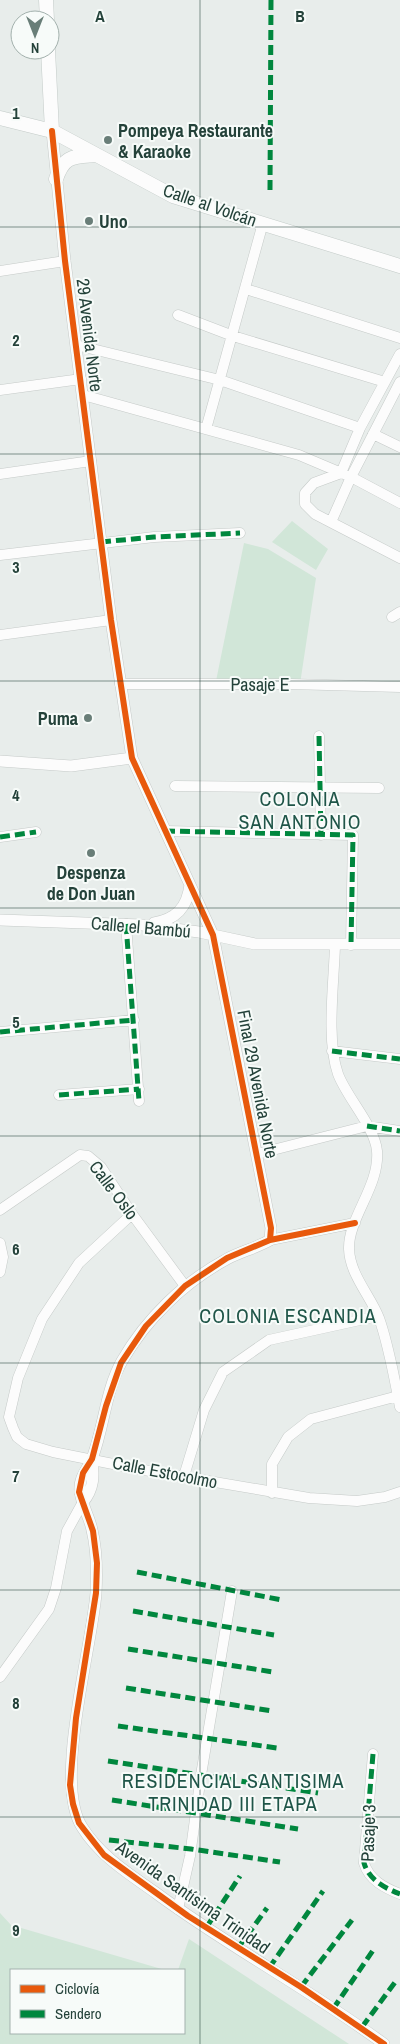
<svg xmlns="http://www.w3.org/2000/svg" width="400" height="2044" viewBox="0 0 400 2044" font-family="'Archivo Narrow',sans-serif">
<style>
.green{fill:#d1e6d8}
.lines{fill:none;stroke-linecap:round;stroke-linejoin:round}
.minor-casing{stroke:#c5cac8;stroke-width:11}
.tertiary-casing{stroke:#c5cac8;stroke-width:12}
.secondary-casing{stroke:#c3cbc8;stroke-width:15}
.minor{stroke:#fcfcfc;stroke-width:10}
.tertiary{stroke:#fcfcfc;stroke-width:11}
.secondary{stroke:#fcfcfc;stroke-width:14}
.quiet{stroke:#00873e;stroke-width:5;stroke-dasharray:10 5;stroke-linecap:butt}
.cycleway-casing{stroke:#f7fbf9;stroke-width:9}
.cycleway{stroke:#e8590c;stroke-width:6}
.grid{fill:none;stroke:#24423a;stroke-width:1;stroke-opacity:0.55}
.poi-dot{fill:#697e78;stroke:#f7fbf9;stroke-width:2}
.labels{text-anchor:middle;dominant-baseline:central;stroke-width:4;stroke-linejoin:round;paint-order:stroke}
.poi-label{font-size:18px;font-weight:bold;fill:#24423a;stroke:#f7fbf9;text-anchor:start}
.street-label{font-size:18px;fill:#24423a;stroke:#f7fbf9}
.quarter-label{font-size:20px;letter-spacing:1px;fill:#1f5548;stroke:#f7fbf9}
.grid-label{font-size:16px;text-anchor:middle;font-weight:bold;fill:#24423a;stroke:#f7fbf9;stroke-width:4;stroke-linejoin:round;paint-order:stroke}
</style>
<rect width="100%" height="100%" fill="#e8edeb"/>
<path class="green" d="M292,521l36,28 -12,21 -44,-28z
M244,543l24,6 48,29 -16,106 -84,-3z
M0,1913l11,12 154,45h-154v63h173v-63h-6l11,-31 160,105h-349z"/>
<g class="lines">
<defs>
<path id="minor" d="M0,271l65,-10
M246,289l154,49
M178,315l55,21 152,46
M76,345l144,35 140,48
M400,354l-40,74 -19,45 -27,10 -9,10v11l10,10 85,44
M0,390l81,-11
M83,395l216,60 52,22 49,26
M206,429l57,-206
M373,434l27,13
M0,474l91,-13
M331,522l20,-45 49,-95
M0,555l154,-18 86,-4
M392,617l8,-5
M0,635l111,-15
M120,684h170l110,3
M319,736l2,99
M175,786l204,2
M165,831l188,4 -2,110
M0,837l36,-5
M126,924l13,177
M335,945c-1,37 -9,95 3,129 9,24 37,53 39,77 3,35 -29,67 -28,98 1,26 21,46 30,69 10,28 15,59 21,89
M0,1032l134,-12
M332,1051l68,8
M59,1095l80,-6
M257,1154l110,-28 33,5
M0,1210l80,-55 8,1 13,11 31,47 53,72
M132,1214l-53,49 -37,56 -24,59 -9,39 4,11 4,9 9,7 27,8 85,17 171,29 48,3 28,-4 15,-5
M270,1240l85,-17
M0,1243l3,14 -3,15
M184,1476l20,-66 19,-38 46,-32 109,-24
M272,1493v-29l16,-27 23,-18 87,-23
M0,1677l49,-68 7,-21 11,-57 16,-29
M373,1754l-9,109c5,17 21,25 36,31
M178,1909l12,-53 11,-81 31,-184"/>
<path id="tertiary" d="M52,131l13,130 46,359 21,138 81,177 58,293 -1,12c-14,8 -30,12 -43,19 -43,23 -81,60 -105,102 -16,28 -18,65 -29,95 -4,12 -14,20 -13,34 0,11 10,28 12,40 5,20 5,43 4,63 -4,55 -43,189 -14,234 18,29 46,46 74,66 73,54 155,97 228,151
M0,761l71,5 61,-8
M0,920l142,5 57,7 56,12h145
M154,923c22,-4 33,-15 36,-38
M83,1502c11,-13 11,-26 9,-43"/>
<path id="secondary" d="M46,0l1,20
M48,50l4,81
M0,118l52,13 121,65 227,70
M56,179c8,-24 17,-22 40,-24"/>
</defs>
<use href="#minor" class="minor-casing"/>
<use href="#tertiary" class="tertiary-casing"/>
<use href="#secondary" class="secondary-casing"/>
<use href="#minor" class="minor"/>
<use href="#tertiary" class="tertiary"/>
<use href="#secondary" class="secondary"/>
<path class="quiet" d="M270,190l1,-190
M101,542l53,-5 86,-4
M319,736l2,99
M165,831l188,4 -2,110
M0,837l36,-5
M126,924l13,177
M0,1032l134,-12
M332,1051l68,8
M59,1095l80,-6
M367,1126l33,5
M137,1572l145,28
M133,1611l141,24
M128,1649l145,23
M126,1688l146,23
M118,1726l159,22
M373,1754l-9,109c5,17 21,25 36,31
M108,1761l210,32
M112,1800l186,29
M109,1840l82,9 89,13
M206,1928l34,-52
M238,1948l29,-40
M269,1968l54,-77
M301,1987l51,-67
M333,2009l41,-60
M362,2027l34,-46"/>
<defs>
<path id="cycleway" d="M52,131l13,130 46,359 21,138 81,177 58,293 -1,12
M355,1223l-85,17 -43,18 -42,28 -39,40 -25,37 -15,43 -14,53 -9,14 -4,19 14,39 4,32 -1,30 -20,125 -6,67 3,19 6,19 25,32 84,61 113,71 83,57"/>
</defs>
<use href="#cycleway" class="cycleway-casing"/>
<use href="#cycleway" class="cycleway"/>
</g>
<path class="grid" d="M200,0v2044M0,227h400M0,454h400M0,681h400M0,908h400M0,1136h400M0,1363h400M0,1590h400M0,1817h400"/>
<g class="poi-dot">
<circle cx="108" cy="140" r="5"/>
<circle cx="89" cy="221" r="5"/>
<circle cx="88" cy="718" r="5"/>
<circle cx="91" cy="853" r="5"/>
</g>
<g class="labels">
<g class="poi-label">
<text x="118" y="130">Pompeya Restaurante<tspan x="118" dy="21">&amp; Karaoke</tspan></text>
<text x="99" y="221">Uno</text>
<text x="78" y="718" text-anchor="end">Puma</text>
<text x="91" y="872" text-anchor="middle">Despenza<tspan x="91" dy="21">de Don Juan</tspan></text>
</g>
<g class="street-label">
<text transform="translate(210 205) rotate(19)">Calle al Volcán</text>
<text transform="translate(90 335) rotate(83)">29 Avenida Norte</text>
<text x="260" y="684">Pasaje E</text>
<text transform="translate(141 927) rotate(5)">Calle el Bambú</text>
<text transform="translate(258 1084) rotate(79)">Final 29 Avenida Norte</text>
<text transform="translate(114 1190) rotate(53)">Calle Oslo</text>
<text transform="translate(165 1472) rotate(11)">Calle Estocolmo</text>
<text transform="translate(368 1833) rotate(-88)">Pasaje 3</text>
<text transform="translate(193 1897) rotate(35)">Avenida Santísima Trinidad</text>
</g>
<g class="quarter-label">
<text x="300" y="798">COLONIA<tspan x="300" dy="23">SAN ANTONIO</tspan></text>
<text x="288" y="1315">COLONIA ESCANDIA</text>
<text x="233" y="1780">RESIDENCIAL SANTISIMA<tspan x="233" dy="23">TRINIDAD III ETAPA</tspan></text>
</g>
</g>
<g class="grid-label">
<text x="100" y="22">A</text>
<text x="300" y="22">B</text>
<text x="16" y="119">1</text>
<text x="16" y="346">2</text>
<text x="16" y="573">3</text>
<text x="16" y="801">4</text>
<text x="16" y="1028">5</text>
<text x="16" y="1255">6</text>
<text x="16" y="1482">7</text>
<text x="16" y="1709">8</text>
<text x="16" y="1936">9</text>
</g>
<rect x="10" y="1969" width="175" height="65" fill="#f7fbf9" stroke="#a3b1ad"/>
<rect x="20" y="1985" width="25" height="8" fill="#e8590c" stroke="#a3b1ad"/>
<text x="55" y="1994" font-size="15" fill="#24423a">Ciclovía</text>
<rect x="20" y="2010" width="25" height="8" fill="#00873e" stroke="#a3b1ad"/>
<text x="55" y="2019" font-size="15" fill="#24423a">Sendero</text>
<g transform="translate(35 35) rotate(180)"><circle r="24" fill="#f7fbf9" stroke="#a3b1ad"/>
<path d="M0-4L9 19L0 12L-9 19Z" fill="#697e78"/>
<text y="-8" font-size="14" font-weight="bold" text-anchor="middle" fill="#24423a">N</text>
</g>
</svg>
